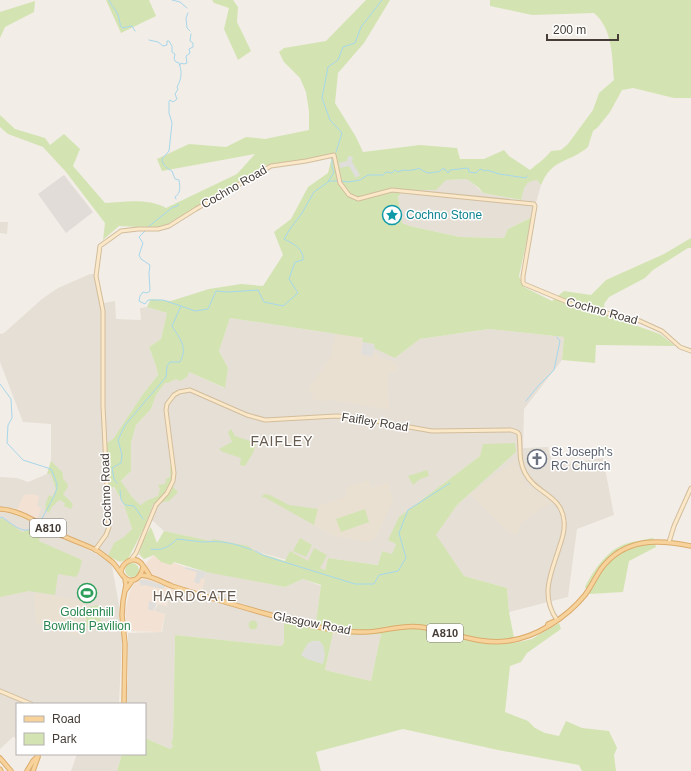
<svg xmlns="http://www.w3.org/2000/svg" width="691" height="771" viewBox="0 0 691 771" font-family="Helvetica,sans-serif">
<style>
.residential{fill:#e6dfd5}
.commercial{fill:#f3e2d3}
.industrial{fill:#e1dcd8}
.education{fill:#eae0d2}
.green{fill:#d3e4b2;fill-rule:evenodd}
.parking{fill:#e0dedb}
.lines{fill:none;stroke-linecap:round;stroke-linejoin:round}
.stream{stroke:#a7d7eb;stroke-width:1}
.secondary-casing{stroke:#d2bd9c;stroke-width:5}
.primary-casing{stroke:#dbac6c;stroke-width:5.5}
.secondary{stroke:#fbe8c8;stroke-width:3}
.primary{stroke:#f7d29b;stroke-width:3.5}
.labels{text-anchor:middle;dominant-baseline:central;stroke-width:3;stroke-linejoin:round;paint-order:stroke}
.shield{fill:#fff;stroke:#7d7772;stroke-width:1}
.shield-label{font-size:11px;font-weight:bold;fill:#453d36}
.street-label{font-size:12px;fill:#453d36;stroke:#fff}
.culture-label{font-size:12px;fill:#0d838f;stroke:#fff;text-anchor:start}
.worship-label{font-size:12px;fill:#5b616d;stroke:#fff;text-anchor:start}
.leisure-label{font-size:12px;fill:#27864d;stroke:#fff}
.quarter-label{font-size:14px;letter-spacing:1px;fill:#675a4e;stroke:#fff}
</style>
<rect width="100%" height="100%" fill="#f2ede7"/>
<path class="residential" d="M468,179l15,14 37,7 5,-15 5,-5 7,-1 4,6 -9,32 -24,12 -4,9 -44,-1 -50,-11 -8,-3 -4,-26 5,-7 42,-10z
M0,222h8l-1,12 -7,-1z
M90,274h6l8,29 11,-2 1,18 25,1 -1,-12 7,-1 20,6 -6,26 -12,8 7,19 2,9 -15,19 -30,45 -5,50 5,-2 6,8 1,5 4,5 8,24 -24,27 -14,-9 -33,-15 -44,-23 -17,-2v-30l17,1 11,4 19,-8 4,-13v-37l-28,-2 -23,-60v-28l4,-1 38,-34 16,-11z
M230,318l133,20 32,20 25,-19 69,-10 75,8 -2,23 -38,49 -1,39 25,-1 5,18 50,-7 11,57 -37,14 -9,68 -59,15 -2,-24 -43,-12 -29,-41 22,-30 59,-53 -36,4 -81,61 -3,27 -4,11 -10,-4 -4,14 -50,-7 -3,12 -75,-20 -86,-19 -19,-17 -15,-16 -9,-17 10,-10v-28l5,-18 15,-16 5,-14 9,-12h3l21,-11 35,16 4,-20 -9,-17z
M0,512l11,1 30,13 63,32 8,8 9,50 1,23 -3,65h-102v34l-4,-1 -13,12z
M206,571l79,16 18,-8 18,7 -6,43 -24,-5 -7,19 -3,3 -106,-11 -2,103 -2,5 2,3 -3,3 -25,-11v-34h-20l3,-26v-45l34,-1 3,-18 -11,-3 4,-7 9,2 1,-7 7,1 2,-10 24,3z
M333,633l23,2 25,-1 -10,47 -46,-11z
M77,754h45l-5,17h-46z"/>
<path class="commercial" d="M32,494l7,2 -2,10 4,2 -4,12 -20,-11 7,-14z
M154,555l52,20 -6,22 -23,-7 -3,10 -6,-2 -2,8 -9,-3 -3,8 11,3 -4,18 -33,-1 -3,-18 4,-20 18,-31z"/>
<path class="industrial" d="M64,175l29,37 -27,21 -28,-39z"/>
<path class="education" d="M336,333l27,5 12,7 -2,7 7,6 15,4 2,3v6l-9,1 1,38 -59,-10 -2,-2 -2,3h-4l-11,-2 3,-5 -6,-4 23,-34z
M516,459l4,14 7,12 7,5 1,2 12,5 6,5 -14,8 -19,14 -3,11 -10,-4 -37,-37z
M369,480l2,8 17,-6 5,19 -18,38 -6,3 -35,-6 -19,-10 -1,-1 5,-19 28,-10 -2,-8z
M34,592l49,9 4,24 -4,12 -47,-14z"/>
<path class="green" d="M106,0h43l7,16 -35,17z
M212,0h21l5,7 -1,15 14,29 -13,9 -14,-31 5,-21 -15,-5z
M366,0h24l-26,43 -26,30 -3,30 21,34 7,15 57,-7 37,3 3,11h24l20,-9 5,6 21,14c7,-6 16,-12 21,-19l10,-1 7,-6 25,-34 6,-17 15,-13c-2,-23 -1,-51 -20,-67l-62,2 -42,-9v-6h201v98h-17l-41,-10 -11,2 -12,22 -12,15 -5,4 -5,16c-20,17 -35,10 -47,38l-4,-5c-13,1 -13,9 -16,20l-38,-7 -4,-5 -12,-9 -21,1 -10,10h-33l-5,7 4,26 8,3 50,11 44,1 4,-9 24,-12 -13,59 5,11 28,14 12,-10 27,4 15,-15 58,-26 27,-16v10h-3l-35,22 -8,8 -36,19 -5,7 2,11 54,19 15,12 -79,-1 -1,18 -33,-3 2,-23 -75,-8 -69,10 -25,19 -21,-10v-4l-12,-2 1,-4 -133,-20 -11,33 9,17 -3,20 -36,-16 -2,5 -7,4 -4,-2 -8,4h-3l-9,12 -5,14 -15,16 -5,18v28l-10,10 11,16 8,8 8,-5 10,-4 2,-7 -2,-4 7,-1 1,-5 4,-2v-11l3,2 -3,16 8,8 -9,9 -16,3 -8,22 -17,33 -8,3 -12,-6 6,-13 10,-6 8,-8 -8,-24 -10,-18 -6,2 -1,-46 6,-4 30,-45 15,-19 -2,-9 -7,-19 12,-8 6,-26 -20,-6 4,-8 20,2 38,-12 32,-5 22,2 20,-31 -9,-23 17,-13 17,-32 20,-14 4,-16 -66,8 -100,60 -10,3 -37,-2 -16,14 2,-17 -39,-51 -23,-25 -35,-13 -8,-7v-12l15,14 30,9 5,7 14,-11 16,15 -7,17 32,37c19,-1 43,-5 61,5l71,-34 18,-20 -93,17 -5,-12 32,-15 37,3 20,-10 19,2 44,-9v-19l-3,-19 -6,-14 -16,-16 -5,-10 5,-4 42,-7z
M35,1l-1,11 -29,15 -5,11v-26z
M231,429l4,7 21,7 -3,10 -8,13 -5,-1 1,-7 -18,-6 -4,-3 13,-7 -4,-10z
M515,443l1,9 -59,53 -21,30 28,41 43,12 2,24 6,31 17,-4 27,-16 2,6 -34,24 -6,9 -11,4 -5,46 23,9 7,7 10,5 14,3 7,-15 16,7 27,3 8,17 -3,7 2,16h-34l-3,-6 -81,-15 -95,-21 -87,23 5,19h-204l5,-17h23v-16l25,11 3,-3 -2,-3 2,-5 2,-103 106,11 3,-3v-20l31,6 6,-44 -18,-6 -18,8 -79,-15 -32,-10 -3,3 -10,-3 -7,-7 -10,4 -5,-5 4,-14 8,-13 6,16 7,-12 47,10 2,-2 35,7 8,6 29,9 5,-10 18,10 6,-13 13,7 -7,13 5,2 3,-12 50,7 4,-14 10,3 4,-10 -8,-4 11,-23 81,-61 3,-12zM333,633l23,2 25,-1 -10,47 -46,-11z
M51,461l12,12c-1,5 0,7 4,10l1,4 -5,7 10,10 -2,5 -7,-3 1,-3 -6,-3 -7,7 -3,6 -4,-3 1,-4 -1,-1 4,-10 3,2 4,-7 -5,-16h-4z
M427,470l2,6 -9,3 -7,6 -5,-9z
M264,494l6,1 19,10 29,4 -4,16 -50,-28 -3,1z
M365,509l4,13 -28,10 -5,-13z
M2,518l20,14 13,-4 6,3 -2,10 43,19 -3,12 -3,5 -18,-3 -3,21 -26,-4 -29,6v-78z
M300,538l12,7 -6,12 -13,-6z
M653,538l3,9 -27,14 -6,31 -34,2 -4,-7c9,-17 21,-36 40,-43 9,-3 19,-4 28,-6z
M125 570a7 7 0 1 1 14 0a7 7 0 1 1-14 0Z
M81,585l13,2 -2,14 -13,-2z
M98,605l4,21 -14,2 -4,-20z
M248.5 625a4.5 4.5 0 1 1 9 0a4.5 4.5 0 1 1-9 0Z"/>
<path class="parking" d="M348,156l5,1 -1,5 8,13 -4,3 -7,-12 -9,2 -1,-5 8,-2z
M363,342l12,3 -3,12 -11,-3z
M185,567l21,5 -2,7 -3,-1 -2,6 -5,-2 3,-10 -12,-3z
M139,580h8l18,6 -1,2 -2,1 -17,-4 -4,1z
M149,601l8,2 -4,8 -5,-2z
M313,641h6l4,4 2,10 -2,9 -16,-5 -6,-4 7,-12z"/>
<g class="lines">
<path class="stream" d="M109,0c2,6 7,9 9,15 2,4 1,9 4,13l10,-2 3,5
M172,0l8,2 7,6
M188,13l-2,5 1,10 3,3
M149,40l9,2 5,4 4,-1v-4h2l3,5v6l3,2 -1,5 2,3 3,1c3,9 3,15 -2,24l1,2 -3,5 2,5 -4,3 -3,-2 -1,1v12l3,10 -3,28 -7,8c0,6 6,10 10,12l3,8 4,1c1,7 2,13 -4,17l1,2
M180,65l1,-2 3,1 3,-1 -1,-7 4,-3 -1,-4 4,-2v-4l-3,-2 1,-7
M336,152l6,-19 -12,-13 -8,-22 6,-31 10,-7 5,-13 12,-4 6,-16 21,-27
M329,181h8
M341,181l7,1 12,-2 8,-5h15l3,-3 6,1 3,-3 3,2 5,-2c5,1 13,0 16,-2 3,2 6,5 11,5 3,0 5,-2 9,-1l3,-3h3l3,4 2,-3 18,-2 1,4 7,1 4,-4 5,2 2,-1 12,4 27,4 1,-2
M148,227l25,-20 5,-1v-2
M145,231l-6,6 4,6 -4,12 2,4 9,6 -1,8 1,18 -3,2 -4,-1 -3,4 -1,5 6,3 3,-4h15l18,6
M0,384l11,15 1,19 -4,7 -1,18 16,17 28,9c2,5 5,11 6,16 1,8 -12,26 -16,36
M526,401l12,-15 16,-16 6,-29 -3,-4
M117,483l-3,-4 -2,-11 9,-5 1,-8 -4,-15 7,-15 41,-48 1,-11 3,-4h10c8,-15 0,-23 -8,-36l9,-20 14,5 13,-2 8,-18 12,1 30,-2 6,12 19,4 15,-13 -9,-14 6,-17 8,-2c1,-11 -9,-16 -19,-21l6,-10 12,-16 12,-21 14,-10 6,-10 -2,-5v-8
M120,490l1,10 4,5 9,1 9,13
M0,518l2,-1c10,7 23,20 33,9
M204,542c18,-2 32,2 48,8
M151,549c11,2 18,-2 26,-10l26,3
M255,551l10,5 90,28h19l5,-9 19,-4 8,-13 -7,-25 9,-23 42,-27"/>
<defs>
<path id="secondary" d="M669,542l5,-16 17,-38
M95,550l11,-15 3,-8 -6,-121v-95l-7,-35 4,-30 21,-15 17,-2h20l11,-3 27,-17 75,-43 35,-5 28,-6 6,28 9,12 9,4 34,-9 142,14 1,2 -12,70v6l1,2 53,22 63,15 22,10 18,16 11,4
M130,561l6,-8 20,-48 11,-12 6,-12 1,-8 -8,-63 1,-6 7,-9 5,-3 11,-2 57,25 18,5 71,-4 16,1 80,14 79,-1 6,2 2,2c2,14 -1,26 6,39 11,21 37,22 39,48 1,9 -1,16 -4,24 -8,27 -21,49 -3,75
M0,691l31,13"/>
<path id="primary" d="M0,509c22,1 40,16 59,25 12,6 25,10 37,16 5,3 10,7 15,11 7,5 11,18 18,19 8,2 13,-6 14,-13
M121,572c1,-9 12,-17 20,-9 3,4 7,9 9,14
M140,575c11,0 21,7 32,11 31,10 63,19 95,28 30,8 66,19 97,18 20,0 37,-8 57,-5 29,4 56,18 86,14 29,-3 60,-24 78,-46 6,-8 10,-17 16,-26 23,-31 56,-30 90,-23
M125,591l8,-11
M547,627l1,-3 9,-4
M124,704l1,-60 -3,-29 1,-14 3,-16 -1,-6
M0,758l11,13
M0,769l1,2
M27,771l6,-10 5,-5
M33,771l5,-14"/>
</defs>
<use href="#secondary" class="secondary-casing"/>
<use href="#primary" class="primary-casing"/>
<use href="#secondary" class="secondary"/>
<use href="#primary" class="primary"/>
</g>
<defs>
<symbol id="sight-ring" viewBox="-11 -11 22 22"><circle r="9.5" fill="#fff" stroke="#0f9aa8" stroke-width="1.5"/><path d="M0-6L1.8-2.2L6-1.7L2.9 1.2L3.7 5.4L0 3.3L-3.7 5.4L-2.9 1.2L-6-1.7L-1.8-2.2Z" fill="#0f9aa8"/></symbol>
<symbol id="church-ring" viewBox="-11 -11 22 22"><circle r="9.5" fill="#fff" stroke="#6b7280" stroke-width="1.5"/><path d="M-1.2-6h2.4v3.5h3.3v2.4h-3.3V6h-2.4V-.1h-3.3v-2.4h3.3Z" fill="#6b7280"/></symbol>
<symbol id="stadium-ring" viewBox="-11 -11 22 22"><circle r="9.5" fill="#fff" stroke="#2e9e5b" stroke-width="1.5"/><path d="M0-5a6.5 5 0 1 0 0 10a6.5 5 0 1 0 0-10ZM-3.5-1.8h7v3.6h-7Z" fill="#2e9e5b"/></symbol>
</defs>
<g fill-rule="evenodd">
<use href="#sight-ring" x="381" y="204" width="22" height="22"/>
<use href="#church-ring" x="526" y="448" width="22" height="22"/>
<use href="#stadium-ring" x="76" y="582" width="22" height="22"/>
</g>
<g class="labels">
<g class="shield">
<rect x="30" y="519" width="36" height="18" rx="3"/>
<rect x="427" y="624" width="36" height="18" rx="3"/>
</g>
<g class="shield-label">
<text x="48" y="528">A810</text>
<text x="445" y="633">A810</text>
</g>
<g class="street-label">
<text transform="translate(234 187) rotate(-30)">Cochno Road</text>
<text transform="translate(602 311) rotate(15)">Cochno Road</text>
<text transform="translate(375 422) rotate(9)">Faifley Road</text>
<text transform="translate(106 490) rotate(-92)">Cochno Road</text>
<text transform="translate(312 623) rotate(11)">Glasgow Road</text>
</g>
<g class="culture-label">
<text x="406" y="215">Cochno Stone</text>
</g>
<g class="worship-label">
<text x="551" y="452">St Joseph's<tspan x="551" dy="14">RC Church</tspan></text>
</g>
<g class="leisure-label">
<text x="87" y="612">Goldenhill<tspan x="87" dy="14">Bowling Pavilion</tspan></text>
</g>
<g class="quarter-label">
<text x="282" y="441">FAIFLEY</text>
<text x="195" y="596">HARDGATE</text>
</g>
</g>
<rect x="16" y="703" width="130" height="52" fill="#ffffff" stroke="#b5b1af"/>
<rect x="24" y="716" width="20" height="6" fill="#f7d29b" stroke="#b5b1af"/>
<text x="52" y="723" font-size="12" fill="#453d36">Road</text>
<rect x="24" y="733" width="20" height="12" fill="#d3e4b2" stroke="#b5b1af"/>
<text x="52" y="743" font-size="12" fill="#453d36">Park</text>
<path d="M547 34v6h71v-6" fill="none" stroke="#453d36" stroke-width="2"/>
<text x="553" y="34" font-size="12" fill="#453d36" stroke="#ffffff" stroke-width="3" paint-order="stroke">200 m</text>
</svg>
